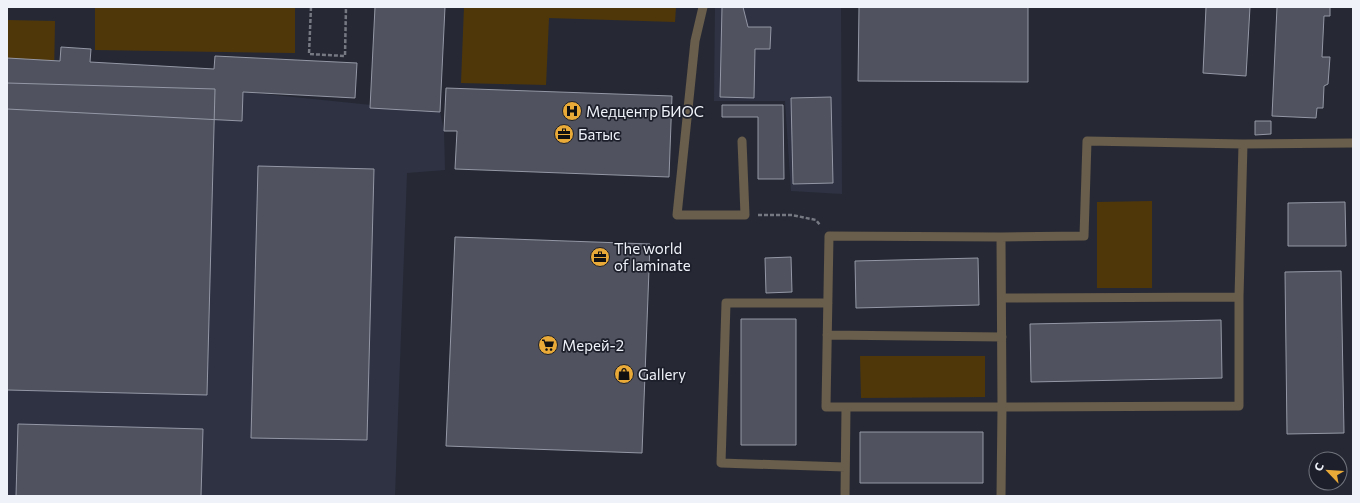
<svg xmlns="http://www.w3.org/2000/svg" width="1360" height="503" viewBox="0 0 1360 503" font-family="Commissioner,sans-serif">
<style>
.built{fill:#2e3243}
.green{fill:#50370a}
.building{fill:#50535f;stroke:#9497a5}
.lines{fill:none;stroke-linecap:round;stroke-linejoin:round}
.path{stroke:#767882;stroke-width:2.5;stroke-dasharray:4 2;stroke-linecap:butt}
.lane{stroke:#695d4b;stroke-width:9}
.labels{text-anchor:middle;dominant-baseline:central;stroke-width:3.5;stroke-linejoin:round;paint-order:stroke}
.poi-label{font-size:15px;fill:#f0f2fa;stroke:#1d202a;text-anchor:start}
</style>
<rect width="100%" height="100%" fill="#262934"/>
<path class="built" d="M715,7h126l1,187 -51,-3 -6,-90h-71z
M7,83l208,6 225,23 4,19 1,39 -38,3 -12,323h-388z"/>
<path class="green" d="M95,7h200v46l-200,-3z
M464,7h212l-1,15 -126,-4 -3,67 -85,-2z
M7,20l48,1 -1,55 -47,-1z
M1152,201v87h-55v-86z
M860,356h125v41l-124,1z"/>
<path class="building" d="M375,7h70l-5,105 -70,-4z
M722,7h21l5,20h23l-1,22h-15l-1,49 -34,-1z
M859,7h169v75l-170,-1z
M1206,7h44l-4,69 -43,-3z
M1277,7h53v9h-6l-2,41h8l-2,27 -4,2 -1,22h-6l-1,10 -44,-2z
M61,47l30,2 -1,13 124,7 1,-13 142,7 -2,35 -112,-6 -1,29 -235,-12v-51l53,3z
M7,83l208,6 -8,306 -200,-5z
M446,88l226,8 -3,81 -214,-8 2,-38h-13z
M831,97l2,86 -40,1 -2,-86z
M722,105h61l1,74h-26v-62h-36z
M1255,121h16v13l-16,1z
M258,166l116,3 -7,271 -116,-2z
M1345,202l1,44h-58v-43z
M455,237l195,7 -8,209 -196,-7z
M791,257l1,35 -26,1 -1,-35z
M978,258l1,47 -123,3 -1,-47z
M1341,271l3,162 -57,1 -2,-162z
M741,319h55v126h-55z
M1221,320l1,58 -191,4 -1,-58z
M18,424l185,5 -2,67h-185z
M860,432h123v51h-123z"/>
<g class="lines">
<path class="path" d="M311,7l-2,47 36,2 1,-49
M758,215h34l24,5 4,5"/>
<path class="lane" d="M703,7l-8,34 -18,174h68l-3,-74
M1243,144l110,-1
M829,236l172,1 1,170h-176z
M1001,237l83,-1 3,-95 156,3 -4,153
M828,303h-102l-5,160 124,4
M827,335l175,2
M845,496l1,-89
M1001,496l1,-89 237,-1v-109l-237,1"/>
</g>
<defs>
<symbol id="hospital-disc" viewBox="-11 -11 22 22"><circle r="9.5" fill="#eaaa38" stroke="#1d202a"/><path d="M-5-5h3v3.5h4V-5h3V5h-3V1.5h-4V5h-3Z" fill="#111"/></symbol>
<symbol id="office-disc" viewBox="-11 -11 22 22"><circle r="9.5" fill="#eaaa38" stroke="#1d202a"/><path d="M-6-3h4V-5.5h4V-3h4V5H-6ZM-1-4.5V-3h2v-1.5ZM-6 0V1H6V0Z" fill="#111"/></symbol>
<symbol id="supermarket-disc" viewBox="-11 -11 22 22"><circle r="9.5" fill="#eaaa38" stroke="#1d202a"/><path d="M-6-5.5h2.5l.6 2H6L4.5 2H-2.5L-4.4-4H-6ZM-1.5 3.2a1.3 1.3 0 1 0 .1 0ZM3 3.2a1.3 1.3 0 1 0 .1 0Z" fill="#111"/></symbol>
<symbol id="shop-disc" viewBox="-11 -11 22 22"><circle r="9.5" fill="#eaaa38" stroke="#1d202a"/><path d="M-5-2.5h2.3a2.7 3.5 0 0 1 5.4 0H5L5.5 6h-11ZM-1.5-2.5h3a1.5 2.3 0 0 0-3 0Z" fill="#111"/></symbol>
</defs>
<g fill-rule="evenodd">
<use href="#hospital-disc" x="561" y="100" width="22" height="22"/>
<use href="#office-disc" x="553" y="123" width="22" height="22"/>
<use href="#office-disc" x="589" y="246" width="22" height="22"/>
<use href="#supermarket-disc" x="537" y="334" width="22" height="22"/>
<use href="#shop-disc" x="613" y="363" width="22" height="22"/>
</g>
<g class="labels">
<g class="poi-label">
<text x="586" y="111">Медцентр БИОС</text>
<text x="578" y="134">Батыс</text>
<text x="614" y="248">The world<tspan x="614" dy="17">of laminate</tspan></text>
<text x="562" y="345">Мерей-2</text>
<text x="638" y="374">Gallery</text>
</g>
</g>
<rect width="1360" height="503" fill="none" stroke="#f0f2fa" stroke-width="16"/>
<g transform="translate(1328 471) rotate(295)"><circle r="19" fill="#1d202a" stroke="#71747d"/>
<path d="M0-3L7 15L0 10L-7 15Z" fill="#eaaa38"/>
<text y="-6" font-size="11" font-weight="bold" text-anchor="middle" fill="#f0f2fa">С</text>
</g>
</svg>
